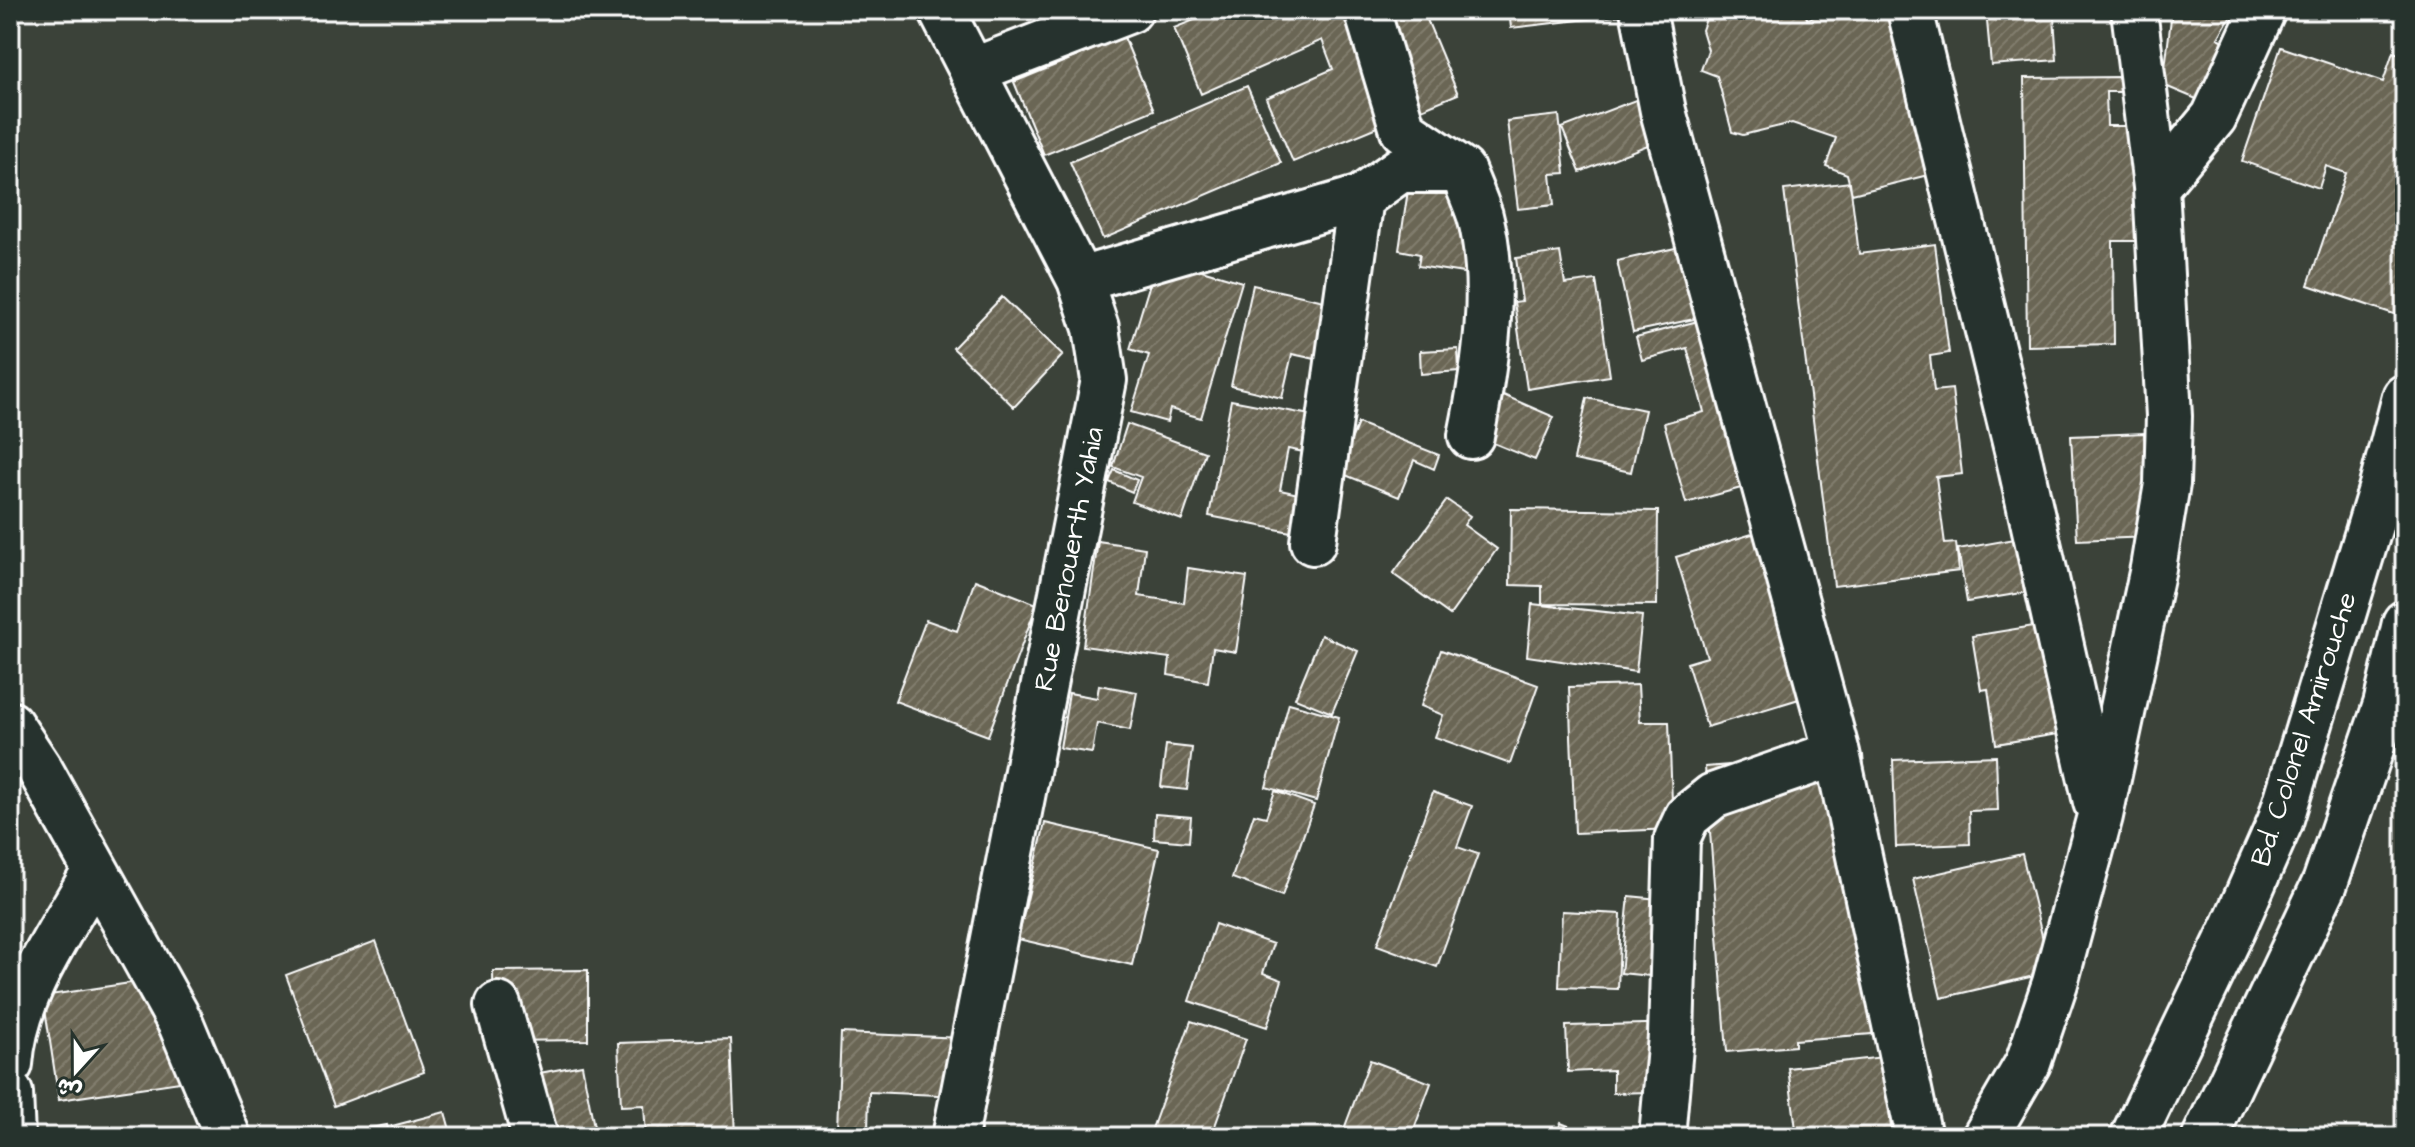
<svg xmlns="http://www.w3.org/2000/svg" width="2415" height="1147" viewBox="0 0 2415 1147" font-family="'Architects Daughter','Playpen Sans Arabic',sans-serif">
<style>
.building{fill:url(#building-hatch);stroke:#fff;stroke-width:2}
.lines{fill:none;stroke-linecap:round;stroke-linejoin:round}
.street-casing{stroke:#fff;stroke-width:50}
.secondary-casing{stroke:#fff;stroke-width:50}
.street{stroke:#26332d;stroke-width:44}
.secondary{stroke:#26332d;stroke-width:44}
.labels{text-anchor:middle;dominant-baseline:central;stroke-width:7;stroke-linejoin:round;paint-order:stroke}
.street-label{font-size:28px;fill:#fff;stroke:#26332d}
</style>
<defs>
<pattern id="building-hatch" width="6" height="6" patternUnits="userSpaceOnUse" patternTransform="scale(2)"><rect width="6" height="6" fill="#6b6654"/><path d="M-1 1l2-2M0 6l6-6M5 7l2-2" fill="none" stroke="#817d6e"/></pattern>
</defs>
<rect width="100%" height="100%" fill="#3b4239"/>
<filter id="ink" filterUnits="userSpaceOnUse"><feTurbulence type="fractalNoise" baseFrequency=".0125" numOctaves="2"/><feDisplacementMap in="SourceGraphic" scale="16" xChannelSelector="R" yChannelSelector="G"/><feConvolveMatrix kernelMatrix="1 2 1 2 8 2 1 2 1" color-interpolation-filters="sRGB"/></filter>
<g filter="url(#ink)">
<path class="building" d="M1219,10h204l35,84 -165,68 -27,-64 67,-29 -11,-29 -121,54 -27,-66z
M1509,10h121v4l-119,14z
M1709,10h96l2,9 34,-9h56l43,162 -88,22 -5,-20 -21,-8 10,-28 -44,-15 -49,12 -11,-3 -15,-56 -16,-6 7,-20 -6,-20z
M1986,10h111l1,4 -44,3 3,43 -66,5z
M2172,10h62l-16,28 8,4 -25,59 -38,-16z
M1124,37l30,73 -110,45 -30,-73z
M2281,47l102,35 10,-30 12,4 -2,261 -95,-32 38,-112 -20,-7 -7,22 -77,-27z
M2122,77l-1,15h-15l1,34h50l1,115h-45l1,103 -87,2 -3,-268z
M1247,86l34,77 -178,76 -33,-77z
M1646,96l17,43 -83,33 -18,-44z
M1559,115l6,58 -14,1 3,31 -36,4 -11,-88z
M1410,177l86,13 -13,86 -65,-10 2,-12 -21,-4z
M1850,182l9,72 76,-10 14,109 -19,3 4,35 18,-2 10,85 -26,3 9,67 11,-1 3,28 -125,15 -50,-396z
M1711,240l16,72 -94,20 -16,-71z
M1560,252l5,32 31,-4 14,96 -83,13 -13,-87 8,-1 -6,-43z
M1158,257l84,25 -41,136 -31,-9 -3,13 -36,-10 18,-57 -19,-6z
M1253,285l80,18 -13,57 -28,-6 -10,44 -51,-12z
M1002,297l61,58 -49,52 -61,-59z
M1729,313l45,166 -88,24 -22,-80 40,-11 -17,-64 -45,12 -6,-23z
M1458,349l1,22 -38,3 -1,-23z
M1501,394l53,23 -19,43 -54,-22z
M1587,398l58,12 -14,62 -57,-12z
M1231,400l85,16 -7,37 -21,-4 -8,41 23,5 -7,38 -87,-17z
M1358,423l81,32 -5,14 -20,-9 -15,37 -61,-25z
M1127,424l78,28 -23,68 -50,-18 9,-25 -28,-10z
M2144,433l5,104 -72,3 -6,-104z
M1114,470l23,10 -5,12 -23,-10z
M1447,500l23,16 -6,9 33,24 -47,66 -57,-41z
M1511,509l147,2 -1,94 -115,-1v-18l-32,-1z
M1782,525l50,164 -125,38 -20,-64 20,-6 -31,-100z
M2043,534l9,54 -85,14 -9,-53z
M1098,541l47,7 -6,48 45,7 4,-35 59,9 -11,75 -23,-4 -5,34 -40,-7 2,-17 -87,-12z
M975,580l62,24 -49,132 -93,-35 31,-81 31,11z
M1532,604l110,12 -6,56 -109,-16z
M2052,623l18,109 -74,12 -8,-55 -7,1 -9,-54z
M1321,635l37,16 -26,62 -37,-15z
M1441,650l97,35 -28,79 -75,-27 8,-22 -22,-9z
M1099,685l38,7 -7,38 -33,-7 -5,30 -32,-5 9,-55 28,5z
M1638,685l2,37h29l4,107 -98,4 -6,-146z
M1289,703l50,14 -23,84 -50,-14z
M1166,745l26,3 -5,42 -26,-3z
M1863,755l22,278 -90,7v6l-68,6 -22,-285z
M1996,756l2,54 -29,1 1,33 -74,3 -3,-87z
M1275,791l39,14 -32,91 -50,-18 22,-64 12,3z
M1433,792l39,14 -15,41 21,7 -41,113 -60,-22z
M1155,814l36,3 -2,25 -35,-3z
M1045,823l114,26 -27,116 -114,-26z
M2022,854l29,118 -110,26 -28,-119z
M1629,896l49,5 -8,77 -49,-5z
M1562,911l59,3 -3,75 -59,-2z
M1215,924l58,20 -10,29 19,7 -15,47 -78,-26z
M376,941l48,131 -90,34 -48,-131z
M588,970v70l-94,1 -1,-70z
M164,978l16,104 -121,18 -16,-104z
M1191,1021l55,18 -35,98h-62z
M1683,1023l2,68 -72,2v-23l-45,2 -2,-46z
M841,1033l123,5 -3,58 -92,-4 -1,39 -31,-2z
M731,1039l4,98h-89l-2,-32 -23,1 -3,-63z
M1883,1057l9,80h-95l-9,-69z
M1370,1060l61,23 -20,54h-70z
M582,1065l14,72h-77l-11,-58z
M445,1112l7,25h-57l-3,-11z
M1561,1123l34,14h-40z
M387,1125l3,12h-67z
M199,1131l1,6h-59z"/>
<g class="lines">
<defs>
<path id="street" d="M941,10l139,270 16,48 8,52 -149,757
M1643,10l20,101 174,642 82,384
M1910,10l108,444 78,348
M972,71l158,-61
M1462,170c6,15 13,31 18,46 18,69 5,152 -9,220
M2156,187l58,-70 49,-107
M1080,280l281,-82 39,-28h62l-59,-40 -36,-120
M1313,542l48,-344
M10,724l29,44 142,256 47,113
M498,1005l37,132
M10,1064c5,-71 51,-132 85,-193
M10,1093l2,44
M1662,1137l9,-101 6,-197 10,-22 26,-21 124,-43
M1985,1137l43,-74 27,-80 45,-167 53,-248 14,-84 2,-68 -13,-229 -22,-177"/>
<path id="secondary" d="M2133,1137l99,-206 48,-109 102,-336 23,-89
M2205,1137l120,-254 61,-178 19,-82"/>
</defs>
<use href="#street" class="street-casing"/>
<use href="#secondary" class="secondary-casing"/>
<use href="#street" class="street"/>
<use href="#secondary" class="secondary"/>
</g>
</g>
<g class="labels">
<g class="street-label">
<text transform="translate(1069 559) rotate(-79)">Rue Benouerth Yahia</text>
<text transform="translate(2304 729) rotate(-72)">Bd. Colonel Amirouche</text>
</g>
</g>
<rect width="2415" height="1147" fill="none" stroke="#26332d" stroke-width="40"/>
<rect x="20" y="20" width="2375" height="1107" fill="none" stroke="#fff" stroke-width="3" filter="url(#ink)"/>
<g transform="translate(76 1071) rotate(201)" stroke="#26332d" stroke-width="6" paint-order="stroke">
<path d="M0-6L14 30L0 20L-14 30Z" fill="#ffffff"/>
<text y="-12" font-size="22" font-weight="bold" text-anchor="middle" fill="#ffffff">ش</text>
</g>
</svg>
